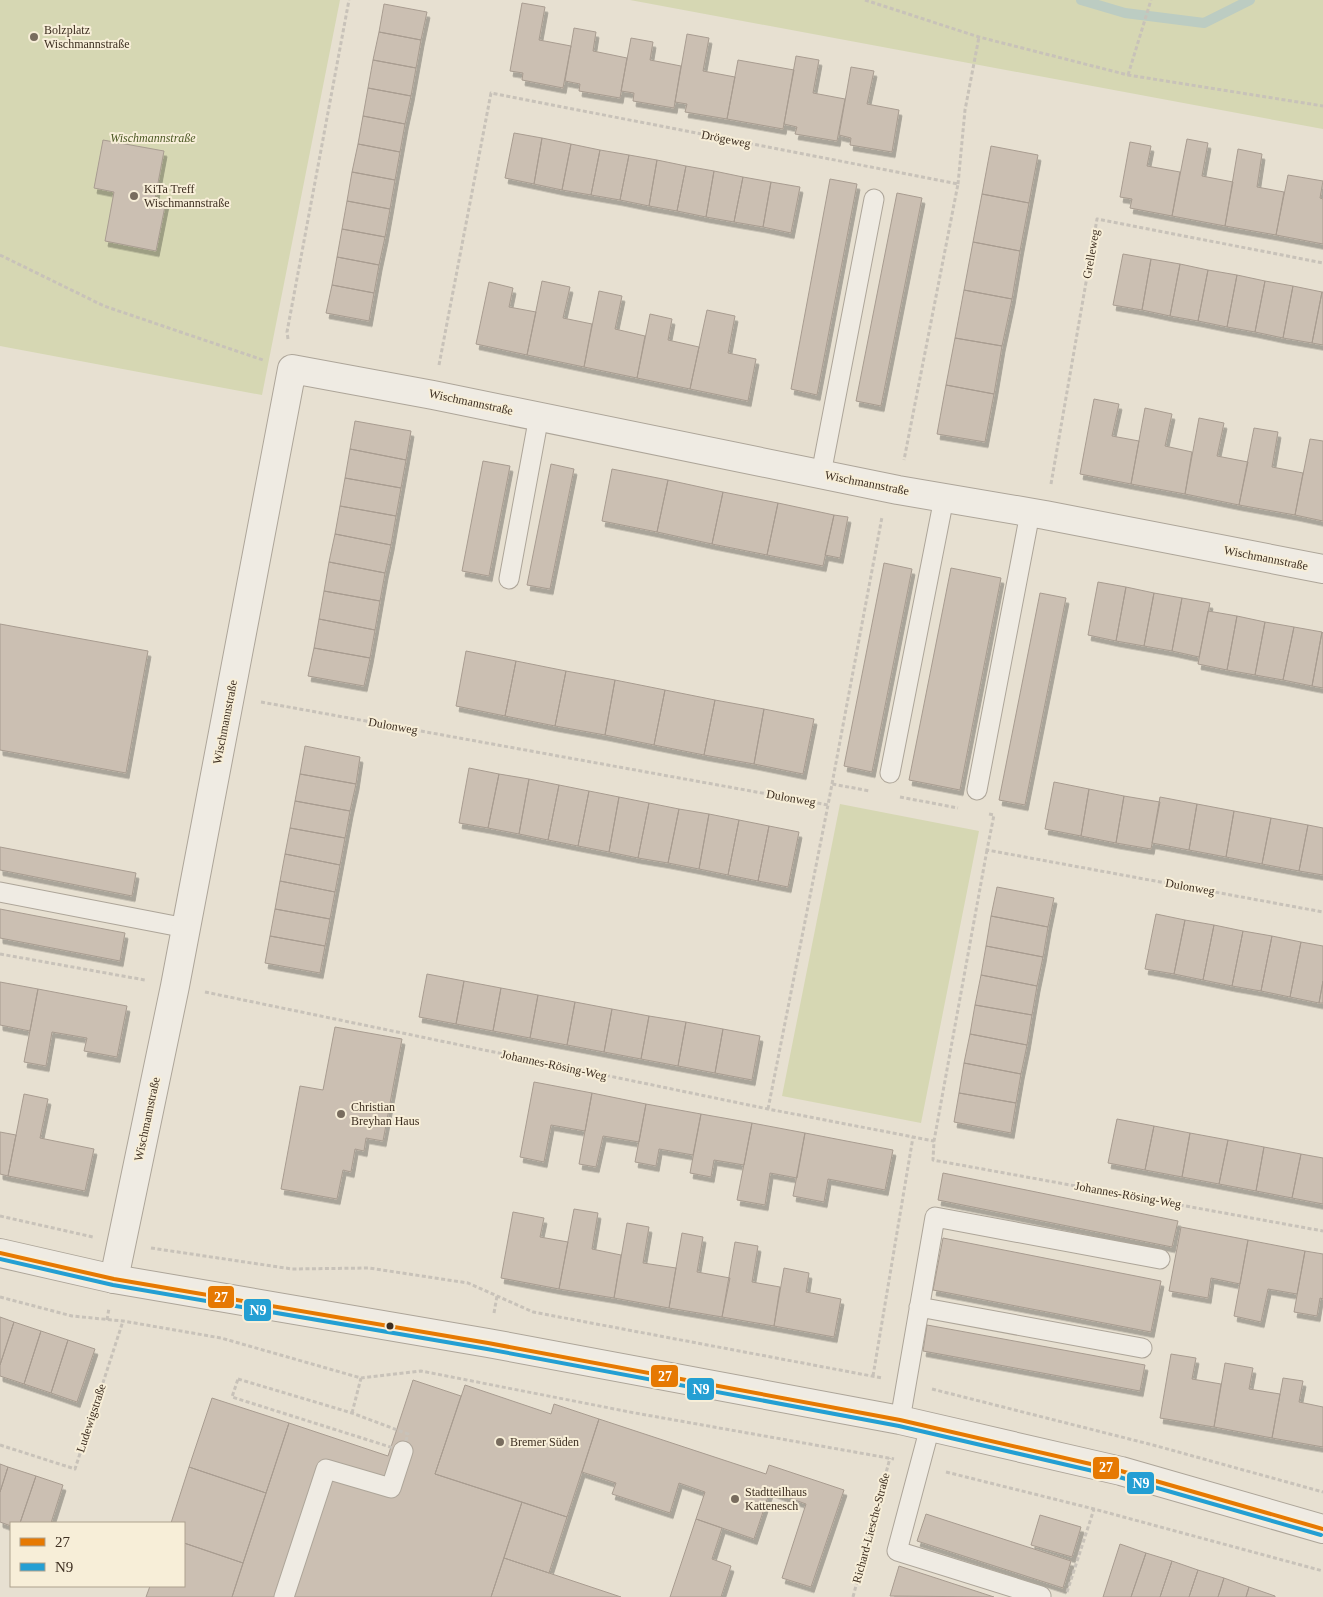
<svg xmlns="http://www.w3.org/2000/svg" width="1323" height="1597" viewBox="0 0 1323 1597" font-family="'Times New Roman',serif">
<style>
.green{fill:#d6d7b3}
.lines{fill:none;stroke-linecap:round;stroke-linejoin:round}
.stream{stroke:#bcccc2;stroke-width:10}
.building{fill:#cbbfb2;stroke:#a89c90;filter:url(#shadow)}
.service-casing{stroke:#ada599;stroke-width:21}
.minor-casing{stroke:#ada599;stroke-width:30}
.tertiary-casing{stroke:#ada599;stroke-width:30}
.path{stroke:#c8c2b9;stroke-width:3;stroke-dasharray:4 2.5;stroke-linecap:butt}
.service{stroke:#efebe3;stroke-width:19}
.minor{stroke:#efebe3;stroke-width:28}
.tertiary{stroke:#efebe3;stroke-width:28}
.bus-1-casing{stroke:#f7eed8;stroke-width:8}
.bus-2-casing{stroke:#f7eed8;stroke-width:8}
.bus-1{stroke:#e67902;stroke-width:4}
.bus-2{stroke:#249fd3;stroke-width:4}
.poi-dot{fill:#786c5e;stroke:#f7eed8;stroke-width:2}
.bus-dot{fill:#3d2e20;stroke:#f7eed8;stroke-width:2}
.labels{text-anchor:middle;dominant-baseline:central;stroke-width:4;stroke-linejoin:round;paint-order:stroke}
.poi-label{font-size:12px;fill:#3d2e20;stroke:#f7eed8;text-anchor:start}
.park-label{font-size:12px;font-style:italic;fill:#4d5a26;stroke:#f7eed8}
.street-label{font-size:12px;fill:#3d2e20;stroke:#f7eed8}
.line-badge{stroke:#f7eed8;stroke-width:2}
.badge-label{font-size:14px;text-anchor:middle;font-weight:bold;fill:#fff}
</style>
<defs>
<filter id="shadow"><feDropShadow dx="3" dy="5.5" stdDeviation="0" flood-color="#0004"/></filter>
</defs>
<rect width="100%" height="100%" fill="#e7e0d1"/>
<path class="green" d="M0,0h340l-78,395 -262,-49z
M630,0h693v129z
M840,804l139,27 -58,292 -139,-27z"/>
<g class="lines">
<path class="stream" d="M1081,0l44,13 79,10 46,-23"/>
</g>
<path class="building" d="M522,3l23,4 -6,33 32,6 -8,42 -41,-8 1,-7 -13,-2z
M384,4l43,8 -6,28 -42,-8z
M574,28l22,4 -3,19 34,7 -7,40 -41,-7 1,-7 -15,-3z
M379,32l42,8 -5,28 -43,-8z
M687,34l22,4 -6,33 32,6 -8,42 -42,-7 2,-8 -12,-2z
M631,38l22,4 -3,18 31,6 -7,42 -41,-7 1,-8 -13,-2z
M796,56l23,4 -6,33 32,6 -8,42 -42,-7 2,-7 -13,-3z
M373,60l43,8 -5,28 -43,-8z
M738,60l56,10 -11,59 -56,-10z
M851,67l23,4 -7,33 32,6 -7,42 -42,-7 1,-7 -12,-3z
M368,88l43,8 -6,28 -42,-8z
M363,116l42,8 -5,28 -42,-8z
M514,133l28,5 -8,46 -29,-6z
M542,138l29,6 -9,46 -28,-6z
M1187,139l21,4 -6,33 31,6 -8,44 -53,-10z
M103,140l61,11 -9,48 11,2 -10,50 -51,-10 9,-49 -20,-4z
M1130,142l21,4 -4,20 33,6 -8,44 -42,-8 2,-9 -12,-2z
M358,144l42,8 -5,28 -43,-8z
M571,144l29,6 -9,45 -29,-5z
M991,146l47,9 -9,48 -47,-9z
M1238,149l24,5 -5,33 27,5 -8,43 -51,-9z
M600,150l29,5 -9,45 -29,-5z
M629,155l28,5 -8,46 -29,-6z
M657,160l29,6 -9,45 -28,-5z
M686,166l28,5 -8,46 -29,-6z
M714,171l29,6 -9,45 -28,-5z
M352,172l43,8 -5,29 -43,-8z
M1288,175l35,6 -3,17 3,1v45l-47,-9z
M743,177l28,5 -8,45 -29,-5z
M830,179l27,5 -40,211 -26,-6z
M771,182l29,5 -9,46 -28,-6z
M897,193l25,5 -41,208 -25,-5z
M982,194l47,9 -9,48 -47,-9z
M347,201l43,8 -5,28 -43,-8z
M342,229l43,8 -6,28 -42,-8z
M973,242l47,9 -8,48 -48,-9z
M1123,254l28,5 -9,51 -29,-5z
M337,257l42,8 -5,28 -42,-8z
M1151,259l29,5 -10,52 -28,-6z
M1180,264l28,6 -10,51 -28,-5z
M1208,270l29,5 -10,52 -29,-6z
M1237,275l28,6 -10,51 -28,-5z
M542,281l28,6 -7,31 29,6 -8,43 -57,-12z
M1265,281l28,5 -10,52 -28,-6z
M489,282l24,6 -4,19 27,5 -9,43 -51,-11z
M332,285l42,8 -5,28 -43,-8z
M1293,286l29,6 -10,51 -29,-5z
M964,290l48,9 -10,47 -47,-8z
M599,291l23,5 -7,33 30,7 -8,42 -53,-11z
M1322,292h1v53l-11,-2z
M707,310l28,6 -7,37 28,6 -8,42 -58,-12z
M650,314l22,5 -4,21 31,7 -9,42 -53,-11z
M955,338l47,8 -8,48 -48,-9z
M946,385l48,9 -9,48 -48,-8z
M1094,399l25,5 -7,32 27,5 -8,43 -51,-10z
M1145,408l27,6 -7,32 27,6 -7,42 -54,-10z
M1199,418l25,5 -7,33 31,6 -9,43 -54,-11z
M355,421l56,10 -5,29 -56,-11z
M1254,428l24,4 -6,35 31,6 -8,42 -56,-10z
M1310,439l13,2v80l-28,-6z
M350,449l56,11 -5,28 -56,-10z
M483,461l27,5 -21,110 -27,-5z
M551,464l23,5 -24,120 -23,-4z
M612,469l56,11 -11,52 -55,-11z
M345,478l56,10 -5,28 -56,-10z
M668,480l55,12 -11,52 -55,-12z
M723,492l55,11 -11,52 -55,-11z
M778,503l56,12 -11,51 -56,-11z
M340,506l56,10 -5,29 -56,-11z
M834,515l14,2 -8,41 -15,-3z
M335,534l56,11 -6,28 -56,-11z
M329,562l56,11 -5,28 -56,-10z
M884,563l28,6 -40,203 -28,-6z
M951,568l50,10 -41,212 -51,-10z
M1098,582l28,5 -10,54 -28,-6z
M1126,587l28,6 -10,53 -28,-5z
M324,591l56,10 -5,29 -56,-11z
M1040,593l26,5 -41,207 -26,-5z
M1154,593l28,5 -10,53 -28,-5z
M1182,598l28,5 -11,54 -27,-6z
M1208,611l29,5 -10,54 -29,-6z
M1237,616l28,6 -10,53 -28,-5z
M319,619l56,11 -5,28 -56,-10z
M1265,622l29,5 -11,53 -28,-5z
M0,624l148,27 -22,122 -126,-23z
M1294,627l28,5 -10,54 -29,-6z
M1322,632l1,1v55l-11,-2z
M314,648l56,10 -6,28 -56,-10z
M466,651l50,10 -11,55 -49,-10z
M516,661l50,10 -11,55 -50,-10z
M566,671l49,9 -10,55 -50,-9z
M615,680l50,10 -11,55 -49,-10z
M665,690l50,10 -11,55 -50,-10z
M715,700l49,9 -10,55 -50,-9z
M764,709l50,10 -11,55 -49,-10z
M305,746l55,11 -4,27 -56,-10z
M469,768l30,6 -11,54 -29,-5z
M300,774l56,10 -6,27 -55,-10z
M499,774l30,5 -10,55 -31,-6z
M529,779l30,6 -11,55 -29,-6z
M1054,782l35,7 -8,47 -36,-7z
M559,785l30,6 -11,55 -30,-6z
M1089,789l35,7 -8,47 -35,-7z
M589,791l30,6 -10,55 -31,-6z
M1124,796l36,6 -9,47 -35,-6z
M619,797l30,6 -11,55 -29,-6z
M1160,797l37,7 -8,46 -37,-7z
M295,801l55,10 -5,27 -55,-10z
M649,803l30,6 -11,54 -30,-5z
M1197,804l37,7 -8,46 -37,-7z
M679,809l30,5 -10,55 -31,-6z
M1234,811l37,7 -9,46 -36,-7z
M709,814l30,6 -11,55 -29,-6z
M1271,818l37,7 -9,46 -37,-7z
M739,820l30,6 -11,55 -30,-6z
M1308,825l15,3v47l-24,-4z
M769,826l30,6 -11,55 -30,-6z
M290,828l55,10 -5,27 -55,-11z
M0,847l136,26 -4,23 -132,-26z
M285,854l55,11 -5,27 -55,-11z
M280,881l55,11 -5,27 -55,-10z
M997,887l57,11 -6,29 -57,-11z
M0,909l125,24 -5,28 -120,-23z
M275,909l55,10 -5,27 -55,-10z
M1156,914l29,6 -11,54 -29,-5z
M991,916l57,11 -5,30 -57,-11z
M1185,920l29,5 -11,55 -29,-6z
M1214,925l29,6 -11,55 -29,-6z
M1243,931l29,5 -11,55 -29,-5z
M270,936l55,10 -5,27 -55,-10z
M1272,936l29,6 -11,55 -29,-6z
M1301,942l22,4v35l-4,22 -29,-6z
M986,946l57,11 -6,29 -56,-11z
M427,974l37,7 -8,43 -37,-7z
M981,975l56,11 -5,29 -57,-10z
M464,981l37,7 -8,43 -37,-7z
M1323,981v22h-4z
M0,982l38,7 -8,42 -30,-6z
M501,988l37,7 -8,43 -37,-7z
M38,989l89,17 -10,51 -33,-6 3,-13 -35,-6 -6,34 -22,-4z
M538,995l37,7 -8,43 -37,-7z
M575,1002l37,7 -8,43 -37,-7z
M975,1005l57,10 -5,30 -57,-11z
M612,1009l37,7 -8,43 -37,-7z
M649,1016l37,6 -8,44 -37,-7z
M686,1022l37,7 -8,44 -37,-7z
M335,1027l67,12 -19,102 -17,-3 -2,13 -9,-2 -4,23 -8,-2 -6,29 -56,-10 19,-103 23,4z
M723,1029l37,7 -8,44 -37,-7z
M970,1034l57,11 -6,29 -57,-11z
M964,1063l57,11 -5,29 -57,-10z
M534,1082l58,11 -7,38 -34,-6 -7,37 -24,-5z
M592,1093l54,11 -7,38 -36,-6 -7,31 -17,-3z
M959,1093l57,10 -5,30 -57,-11z
M24,1094l24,5 -8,39 54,11 -9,42 -77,-15z
M646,1104l55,10 -8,41 -34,-6 -3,17 -21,-4z
M701,1114l51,9 -8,42 -30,-5 -3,17 -21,-4z
M1117,1119l37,7 -9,44 -37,-7z
M752,1123l53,10 -8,45 -27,-5 -5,32 -28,-5z
M1154,1126l36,7 -8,44 -37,-7z
M0,1132l16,3 -8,41 -8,-2z
M805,1133l88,17 -8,40 -57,-11 -4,23 -31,-6z
M1190,1133l38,7 -9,44 -37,-7z
M1228,1140l36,7 -8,44 -37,-7z
M1264,1147l37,7 -9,44 -36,-7z
M1301,1154l22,4v46l-31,-6z
M943,1173l235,48 -6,26 -234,-47z
M574,1209l24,4 -6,36 29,6 -7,43 -55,-9z
M513,1212l31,6 -4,19 28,5 -9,47 -58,-11z
M627,1223l22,4 -6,36 33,5 -7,40 -55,-10z
M1181,1227l67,13 -8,44 -29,-6 -3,20 -39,-7z
M682,1233l21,4 -6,35 33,6 -8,39 -53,-9z
M943,1238l218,43 -10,51 -218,-42z
M1248,1240l57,11 -8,43 -29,-5 -7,33 -27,-6z
M735,1242l23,4 -6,36 28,5 -6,39 -52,-9z
M1305,1251l18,3v45l-3,-1 -3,18 -23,-4z
M784,1268l25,5 -3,19 35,7 -7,38 -60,-11z
M0,1317l14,5 -14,43z
M14,1322l27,9 -17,53 -24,-8v-11z
M927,1325l218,40 -5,26 -217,-40z
M41,1331l27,9 -17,53 -27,-9z
M68,1340l27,9 -18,53 -26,-9z
M1171,1354l25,4 -4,21 29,5 -7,43 -54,-9z
M1225,1363l28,5 -4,21 31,5 -8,44 -58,-11z
M1283,1378l20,3 -4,21 24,5v40l-51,-9z
M413,1380l48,16 -26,78 87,28 -31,95h-259l57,-174 99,33z
M465,1385l86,29 3,-10 45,15 -32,98 -132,-43z
M212,1398l77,25 -23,70 -77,-26z
M599,1419l167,55 3,-9 75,25 -33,97 -29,-9 24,-74 -36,-13 -16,48 -58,-20 9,-27 -26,-9 -9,30 -58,-19 4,-11 -34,-11z
M0,1464l8,3 -8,25z
M8,1467l28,9 -16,47h-9v3l-11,-4v-30z
M189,1467l77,26 -23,70 -59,-20v-20h-13z
M36,1476l27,9 -12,38h-31z
M522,1502l45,15 -18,56 -45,-15z
M926,1514l145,47 -8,27 -146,-47z
M1040,1515l41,12 -9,30 -41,-12z
M696,1519l26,9 -10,31 19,7 -10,31h-51z
M184,1543l59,20 -11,34h-86l4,-11h34z
M1120,1544l26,9 -15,44h-28z
M1146,1553l26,8 -12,36h-29z
M504,1558l117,39h-130z
M1172,1561l26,9 -9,27h-29z
M899,1566l95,31 -104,-1z
M1198,1570l26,8 -6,19h-29z
M1224,1578l25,9 -3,10h-28z
M1249,1587l26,9v1h-29z"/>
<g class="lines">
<defs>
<path id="service" d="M821,474l53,-275
M509,579l30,-163
M890,773l54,-275
M977,790l53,-277
M0,892l186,36
M919,1307l223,41
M900,1420l35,-203 225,42
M930,1427l-33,124 144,45
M284,1597l42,-128 65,19 12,-37"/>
<path id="minor" d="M114,1279l61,-293 117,-617 141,26 465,95 147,25 278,54"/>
<path id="tertiary" d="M0,1253l114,26 374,64 412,77 221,51 202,58"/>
</defs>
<use href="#service" class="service-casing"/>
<use href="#minor" class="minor-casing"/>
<use href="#tertiary" class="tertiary-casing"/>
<path class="path" d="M865,0l114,37 149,38 195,31
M1128,75l23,-75
M958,184l7,-74 14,-73
M0,255l104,51 159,54
M288,339l-1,-7 62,-332
M439,365l52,-272 467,91 -54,276
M1051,484l46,-265 226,44
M261,702l567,103 4,-21 38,7
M832,784l50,-267
M900,797l58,11
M989,814l5,1 -7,35 336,62
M987,850l-53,291 -1,19 390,71
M0,954l145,26
M205,992l563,117 166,32
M768,1109l60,-304
M0,1216l93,21
M151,1248l141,21 77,-1 99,15 65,29 349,66
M0,1297l72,19 51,5 98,17 140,40 60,-7 214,42 259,46
M494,1313l3,-17
M107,1320l2,-12
M873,1376l40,-239
M238,1379l114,34 56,21 -5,17 -171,-54z
M932,1389l221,56 170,47
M352,1413l9,-35
M0,1445l75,24 48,-148
M946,1472l148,37 229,62
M1067,1592l27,-83
M853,1597l37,-139"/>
<use href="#service" class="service"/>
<use href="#minor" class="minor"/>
<use href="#tertiary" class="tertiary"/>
<defs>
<path id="bus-1" d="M0,1253l114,26 374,64 412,77 221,51 202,58"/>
<path id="bus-2" d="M0,1259l113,26 374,64 412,77 220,51 202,58"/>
</defs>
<use href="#bus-1" class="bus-1-casing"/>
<use href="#bus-2" class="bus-2-casing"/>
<use href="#bus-1" class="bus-1"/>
<use href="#bus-2" class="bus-2"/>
</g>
<g class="poi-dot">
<circle cx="34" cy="37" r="5"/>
<circle cx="134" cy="196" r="5"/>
<circle cx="341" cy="1114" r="5"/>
<circle cx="500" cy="1442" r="5"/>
<circle cx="735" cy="1499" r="5"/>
</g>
<circle class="bus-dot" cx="390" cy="1326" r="4.5"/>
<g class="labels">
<g class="poi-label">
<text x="44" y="30">Bolzplatz<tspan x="44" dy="14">Wischmannstraße</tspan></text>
<text x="144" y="189">KiTa Treff<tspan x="144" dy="14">Wischmannstraße</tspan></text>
<text x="351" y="1107">Christian<tspan x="351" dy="14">Breyhan Haus</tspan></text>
<text x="510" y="1442">Bremer Süden</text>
<text x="745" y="1492">Stadtteilhaus<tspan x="745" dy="14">Kattenesch</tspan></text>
</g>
<g class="park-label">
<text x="153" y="138">Wischmannstraße</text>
</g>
<g class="street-label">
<text transform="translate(726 139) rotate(11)">Drögeweg</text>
<text transform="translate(1091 254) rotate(-80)">Grelleweg</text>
<text transform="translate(471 402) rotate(12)">Wischmannstraße</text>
<text transform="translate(867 483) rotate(11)">Wischmannstraße</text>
<text transform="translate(1266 558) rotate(11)">Wischmannstraße</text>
<text transform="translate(225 722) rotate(-79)">Wischmannstraße</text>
<text transform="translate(393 726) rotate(10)">Dulonweg</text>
<text transform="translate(791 798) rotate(10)">Dulonweg</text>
<text transform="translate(1190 887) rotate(10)">Dulonweg</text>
<text transform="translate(554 1065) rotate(12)">Johannes-Rösing-Weg</text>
<text transform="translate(147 1119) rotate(-78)">Wischmannstraße</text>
<text transform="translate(1128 1195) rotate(10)">Johannes-Rösing-Weg</text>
<text transform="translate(91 1418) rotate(-72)">Ludewigstraße</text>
<text transform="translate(871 1528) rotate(-75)">Richard-Liesche-Straße</text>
</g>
</g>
<g class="line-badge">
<rect x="207" y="1285" width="28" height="24" rx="5" fill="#e67902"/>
<rect x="243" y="1298" width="29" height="24" rx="5" fill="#249fd3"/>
<rect x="650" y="1364" width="29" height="24" rx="5" fill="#e67902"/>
<rect x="686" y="1377" width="29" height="24" rx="5" fill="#249fd3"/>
<rect x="1092" y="1456" width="28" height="24" rx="5" fill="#e67902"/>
<rect x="1126" y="1471" width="29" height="24" rx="5" fill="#249fd3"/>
</g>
<g class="badge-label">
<text x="221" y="1302">27</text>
<text x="258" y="1315">N9</text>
<text x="665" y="1381">27</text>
<text x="701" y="1394">N9</text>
<text x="1106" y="1472">27</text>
<text x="1141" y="1488">N9</text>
</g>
<rect x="10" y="1522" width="175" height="65" fill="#f7eed8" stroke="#ada18e"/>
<rect x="20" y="1538" width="25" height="8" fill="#e67902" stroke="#ada18e"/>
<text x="55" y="1547" font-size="15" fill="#3d2e20">27</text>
<rect x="20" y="1563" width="25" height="8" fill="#249fd3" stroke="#ada18e"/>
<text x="55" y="1572" font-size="15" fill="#3d2e20">N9</text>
</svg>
